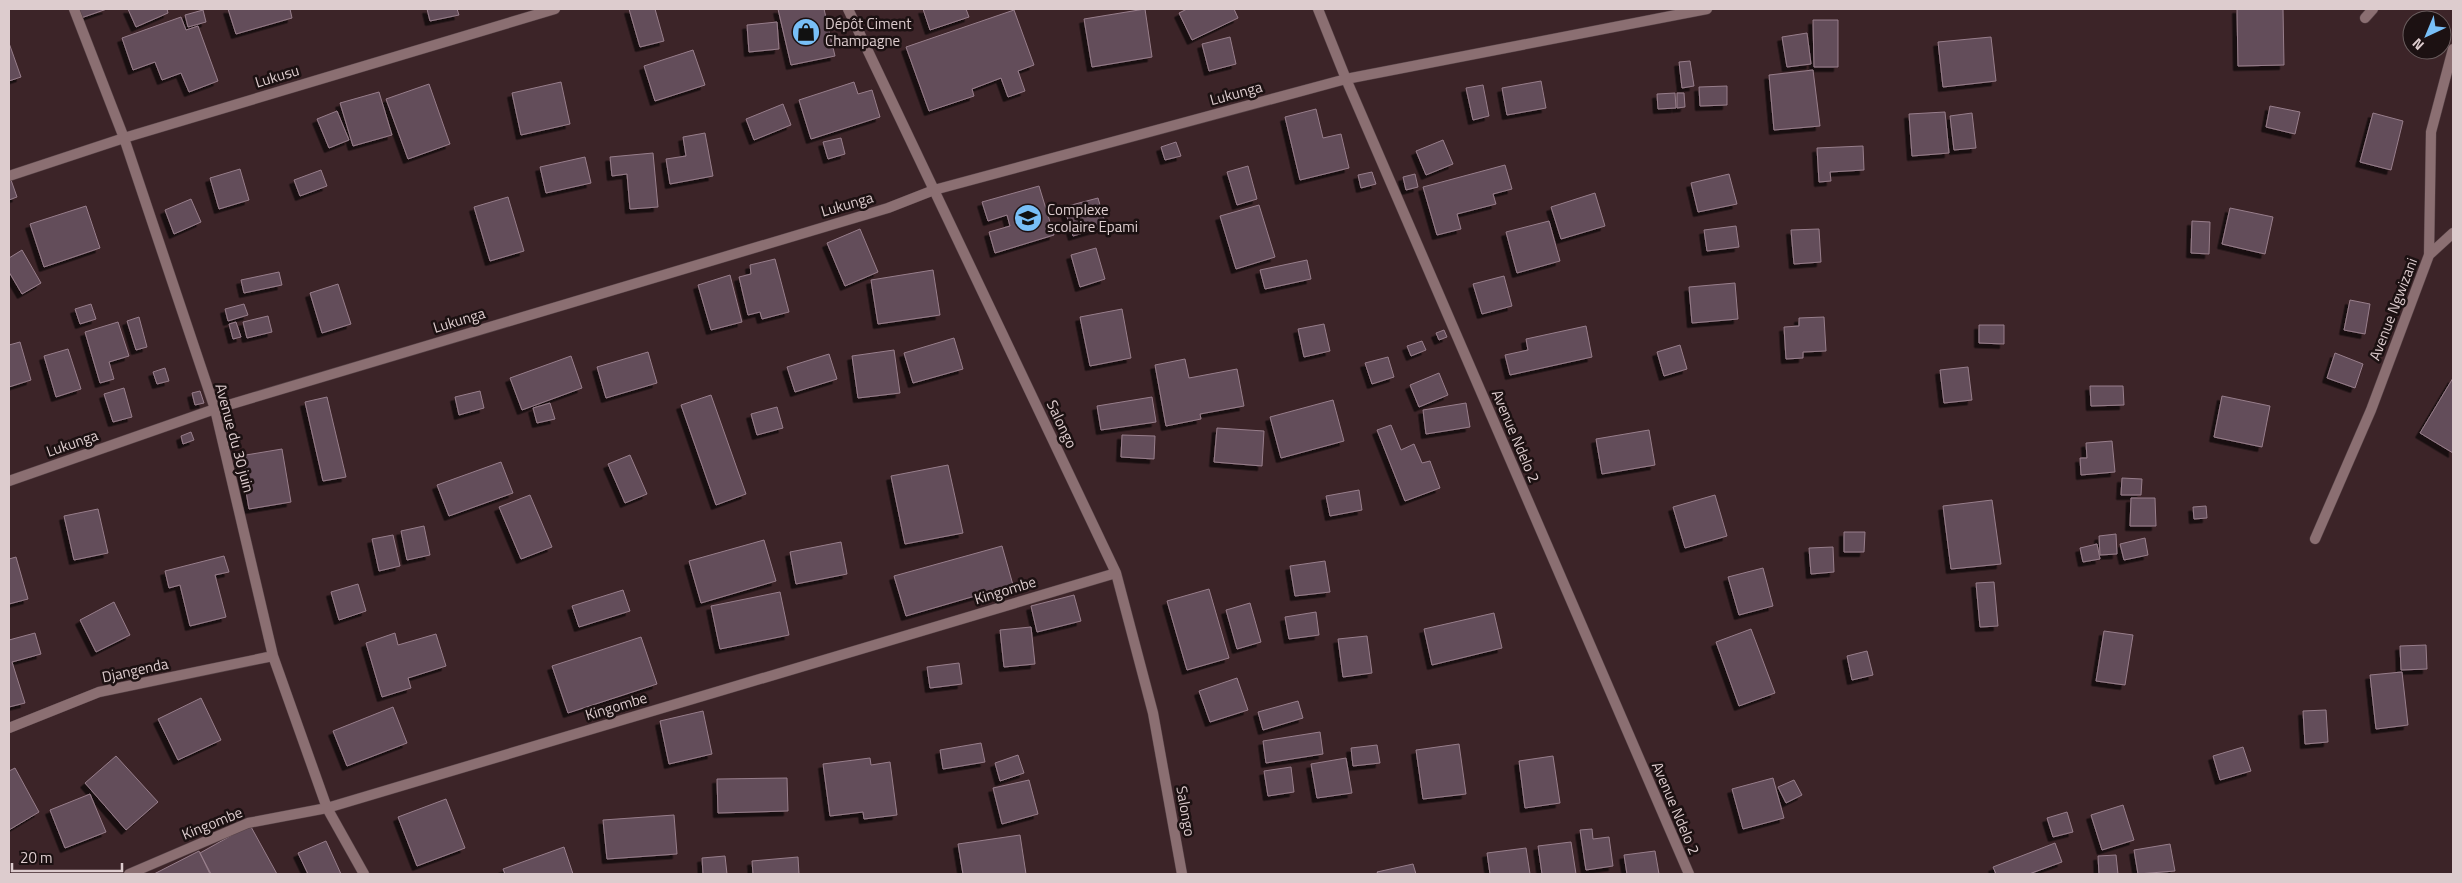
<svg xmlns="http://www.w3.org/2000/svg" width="2462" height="883" viewBox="0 0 2462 883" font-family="'Titillium Web',sans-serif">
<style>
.building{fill:#644d5a;stroke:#977e8b;filter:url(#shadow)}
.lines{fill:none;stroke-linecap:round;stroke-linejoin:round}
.minor-casing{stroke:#564246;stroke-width:11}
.minor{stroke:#8b6f72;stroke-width:10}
.labels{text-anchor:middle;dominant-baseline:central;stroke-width:5;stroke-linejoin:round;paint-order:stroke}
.poi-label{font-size:15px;fill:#ddccce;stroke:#1c1112;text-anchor:start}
.street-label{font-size:15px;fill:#ddccce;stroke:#1c1112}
</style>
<defs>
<filter id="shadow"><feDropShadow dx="-4.5" dy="4.5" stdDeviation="0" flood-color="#0009"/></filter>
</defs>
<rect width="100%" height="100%" fill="#3c2428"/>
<path class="building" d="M78,9h29l-26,9z
M128,9h39l1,4 -32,14z
M228,9h62l2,9 -56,16z
M427,9h30l2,6 -29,6z
M629,9h26l9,32 -24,6z
M778,9h46l11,47 -44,9z
M923,9h43l3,8 -39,13z
M1145,9l7,48 -60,10 -8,-48z
M1187,9h47l4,9 -46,22 -13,-27z
M2237,9h46l1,56 -46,1z
M203,10l3,12 -18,5 -3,-12z
M1014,10l20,55 -16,6 7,20 -17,6 -7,-19 -29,11 2,7 -45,15 -23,-64z
M181,17l5,13 12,-4 20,55 -29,11 -8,-19 -19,7 -7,-18 -22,8 -11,-32z
M1813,20h25v47h-24z
M777,22l2,27 -30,3 -2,-27z
M1807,33l4,31 -24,3 -5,-30z
M1230,37l6,27 -27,7 -7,-27z
M1991,37l5,44 -53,6 -5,-45z
M9,43l12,34 -12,4z
M693,50l12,35 -50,16 -11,-35z
M1690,61l4,25 -12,2 -3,-26z
M1813,70l7,56 -46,4 -5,-55z
M1541,81l5,27 -39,7 -5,-27z
M561,82l9,42 -49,11 -9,-42z
M854,82l4,12 14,-4 8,27 -69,22 -12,-39z
M429,84l21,60 -42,15 -22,-60z
M1483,85l6,31 -16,4 -7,-32z
M1727,86v19l-27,1 -1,-19z
M379,92l13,43 -39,11 -13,-43z
M1675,93l1,15 -18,1 -1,-15z
M1677,93h7l1,14 -8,1z
M783,104l8,21 -37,15 -8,-21z
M2270,106l30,6 -5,22 -29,-7z
M1316,109l7,29 18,-4 8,34 -49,12 -15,-63z
M337,111l12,29 -20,8 -12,-29z
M1945,112l4,41 -37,3 -3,-42z
M1972,113l4,35 -22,2 -4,-34z
M2373,113l30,8 -12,49 -31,-8z
M705,133l8,43 -43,8 -4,-25 20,-3 -3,-19z
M841,138l4,16 -17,5 -5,-17z
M1443,140l10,24 -27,11 -10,-24z
M1176,142l5,14 -16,4 -4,-13z
M1863,146l1,24 -34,2 1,9 -12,1 -2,-34z
M653,153l5,54 -28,2 -3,-35 -15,2 -2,-19z
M585,157l6,26 -45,10 -6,-26z
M1505,165l7,24 -19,5 3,10 -39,10 4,15 -24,6 -14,-48z
M1248,166l9,33 -20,6 -10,-33z
M240,169l9,31 -30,9 -9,-31z
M321,170l6,16 -27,10 -6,-16z
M1372,172l4,12 -15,4 -3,-13z
M1415,174l3,13 -12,3 -3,-13z
M1729,174l8,30 -39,8 -7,-29z
M9,180h2l6,17 -8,3z
M1039,186l15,49 -59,18 -6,-21 21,-6 -3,-11 -19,6 -6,-19z
M1595,193l10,33 -44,13 -10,-32z
M508,197l16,54 -34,10 -16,-54z
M1098,198l8,28 -33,10 -9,-29z
M191,199l10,23 -27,12 -9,-24z
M1259,205l16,52 -39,12 -16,-53z
M86,206l14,42 -56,19 -14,-43z
M2230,208l43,9 -8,37 -43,-10z
M1549,221l11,40 -43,12 -11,-41z
M2192,221l18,1 -1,32 -18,-1z
M1736,226l3,21 -32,4 -3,-21z
M860,229l18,43 -33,14 -18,-43z
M1819,229l2,33 -27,2 -3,-34z
M1096,248l9,31 -25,8 -9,-32z
M22,250l19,33 -19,11 -13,-22v-14z
M775,259l14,53 -27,7 -2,-7 -12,3 -9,-38 12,-3 -1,-9z
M1307,260l4,19 -46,10 -5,-19z
M933,270l7,45 -62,9 -7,-44z
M279,272l3,13 -38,8 -3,-13z
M730,275l12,47 -31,8 -13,-45z
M1504,276l8,30 -30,8 -9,-30z
M1735,283l3,36 -46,4 -3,-36z
M338,284l13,40 -29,9 -12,-40z
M2350,300l20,4 -5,30 -21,-4z
M91,304l5,15 -16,5 -5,-15z
M244,304l4,11 -20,6 -3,-12z
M1122,309l9,49 -41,8 -10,-49z
M268,316l4,16 -25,6 -4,-16z
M139,317l8,30 -11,3 -9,-29z
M1824,317l2,34 -23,1v6l-17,1 -2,-32 15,-1v-8z
M118,322l11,34 -20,6 5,17 -14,4 -15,-51z
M236,322l5,15 -8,2 -4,-15z
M1324,324l6,27 -26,6 -6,-28z
M1979,325h25v19l-25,-1z
M1586,326l6,31 -82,18 -5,-20 23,-5 -2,-11z
M1444,330l3,7 -8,3 -3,-7z
M954,338l9,31 -50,14 -9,-30z
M1422,341l4,9 -15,6 -4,-10z
M20,342l11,38 -22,7v-42z
M1680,345l7,24 -23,7 -7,-24z
M68,349l13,40 -25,8 -12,-41z
M894,350l6,43 -42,5 -6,-42z
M648,352l9,31 -51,15 -9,-31z
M2335,353l28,11 -8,24 -28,-10z
M829,354l8,25 -42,13 -8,-25z
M571,356l11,32 -60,22 -12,-32z
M1388,357l6,20 -22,7 -7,-21z
M1185,359l4,19 48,-9 7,37 -44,8 1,5 -35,7 -11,-61z
M1968,367l4,33 -28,3 -4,-33z
M165,368l4,13 -12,3 -4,-12z
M1439,373l9,22 -29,12 -9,-22z
M2453,378v75l-33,-20z
M2090,386h33l1,19 -33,1z
M124,388l8,29 -19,5 -9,-28z
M200,391l4,12 -9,2 -3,-12z
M480,391l4,17 -25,7 -4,-18z
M711,395l35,99 -30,11 -35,-100z
M2222,396l48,10 -8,41 -48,-10z
M327,397l19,80 -23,4 -18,-79z
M1152,397l4,25 -55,8 -4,-24z
M1333,400l11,41 -63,17 -11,-41z
M550,403l5,16 -18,4 -4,-15z
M1466,403l4,24 -44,7 -3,-24z
M777,407l6,21 -26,7 -6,-21z
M1391,425l10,25 13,-6 8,19 8,-2 10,27 -35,13 -28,-71z
M1217,428l47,3 -2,35 -48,-4z
M1649,430l6,35 -53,9 -6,-35z
M191,432l3,8 -11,4 -2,-8z
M1122,435l33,1 -1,23 -33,-2z
M2112,441l3,31 -34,3 -1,-17h7l-1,-15z
M282,449l9,53 -42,7 -9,-53z
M630,455l17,39 -22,9 -17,-39z
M501,462l12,31 -64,23 -12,-31z
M948,465l15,68 -58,11 -14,-68z
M2122,478l20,1 -1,16h-20z
M1359,490l3,20 -32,6 -4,-20z
M530,495l22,52 -31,12 -22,-52z
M1715,495l12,41 -42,12 -12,-41z
M2131,498h24l1,28h-26z
M1992,500l9,64 -50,5 -8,-63z
M2206,506l1,12 -13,1 -1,-12z
M98,509l10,44 -34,7 -10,-44z
M424,526l6,29 -23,5 -6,-29z
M1844,532h21l-1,20h-20z
M2116,534l1,20 -17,1 -1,-19z
M393,535l7,31 -21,5 -7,-32z
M2145,538l3,17 -24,5 -4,-16z
M764,540l12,41 -75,22 -12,-42z
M841,542l6,32 -51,10 -6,-32z
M2097,544l3,15 -17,3 -3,-14z
M1002,546l11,39 -107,31 -12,-40z
M1833,547l1,25 -23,2 -2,-26z
M224,556l5,16 -14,3 11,42 -36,9 -10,-41 -11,3 -4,-17z
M16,557l12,42 -19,5v-45z
M1325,561l5,31 -35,4 -5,-30z
M1763,568l10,38 -34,9 -11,-38z
M1994,582l4,44 -18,1 -4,-44z
M358,584l8,27 -27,9 -8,-28z
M1209,589l20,69 -42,12 -20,-69z
M623,590l7,21 -51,16 -7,-21z
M780,592l9,43 -69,14 -9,-43z
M1074,595l7,26 -44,11 -6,-26z
M114,602l16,33 -34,17 -16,-32z
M1250,603l11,39 -24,7 -11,-39z
M1316,612l3,23 -30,4 -4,-22z
M1494,613l8,35 -70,17 -8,-36z
M1031,627l4,37 -31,3 -4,-37z
M1751,629l24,64 -36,13 -23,-64z
M2104,631l29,4 -8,50 -29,-4z
M35,633l6,21 -29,8 13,41 -16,4v-67z
M395,633l3,12 38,-11 10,32 -38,12 3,10 -29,9 -16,-54z
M1367,636l5,37 -29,4 -5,-38z
M641,637l16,47 -89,29 -16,-47z
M2426,645l1,24 -26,1 -1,-24z
M1867,651l6,24 -21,5 -5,-24z
M959,663l3,21 -32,4 -3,-21z
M2402,672l6,53 -32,4 -6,-54z
M1237,678l11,32 -38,12 -11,-31z
M201,698l20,42 -43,20 -20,-41z
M1298,701l5,17 -40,12 -5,-18z
M393,707l14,36 -60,23 -14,-35z
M2326,710l2,32 -23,2 -2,-33z
M703,711l9,43 -43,10 -9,-43z
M1320,732l3,22 -57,9 -3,-22z
M981,743l4,19 -42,7 -3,-19z
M1459,744l7,50 -43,5 -7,-49z
M1377,745l3,18 -27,3 -2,-18z
M2243,747l8,24 -31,9 -7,-24z
M1018,755l6,18 -24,8 -5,-18z
M116,756l42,46 -32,28 -41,-47z
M1553,756l7,47 -35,5 -6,-47z
M870,758l1,7 19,-3 7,53 -33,4 -1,-7 -33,4 -7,-52z
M1346,758l6,35 -35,5 -6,-34z
M1291,767l3,25 -26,4 -4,-25z
M15,768l24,44 -30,18v-59z
M787,778l1,33 -70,2 -1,-34z
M1773,778l11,40 -41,11 -11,-40z
M1029,780l9,34 -36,10 -9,-36z
M1794,780l8,15 -16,8 -8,-16z
M90,794l16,38 -41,16 -15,-38z
M446,799l19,49 -48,18 -19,-49z
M2123,805l11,35 -32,10 -11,-35z
M2067,812l6,20 -20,5 -6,-19z
M674,815l3,39 -70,5 -4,-39z
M250,825l27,49h-66l-11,-21z
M1592,829l1,10 16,-2 4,29 -27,4 -6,-40z
M1020,835l6,39h-63l-5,-30z
M326,841l15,33h-33l-10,-21z
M1571,842l5,32h-34l-4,-28z
M2055,843l7,19 -33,12h-33l-3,-7z
M2170,844l5,27 -37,3 -4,-24z
M564,847l9,27h-68l-2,-5z
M1526,848l4,26h-40l-3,-21z
M199,851l11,23h-56z
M1655,851l4,23h-32l-3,-19z
M2116,855l2,19h-19l-1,-18z
M725,856l2,18h-24l-1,-16z
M798,857l1,17h-46l-1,-13z
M1413,864l3,10h-38l-1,-2z"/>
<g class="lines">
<defs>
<path id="minor" d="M74,9l50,129 91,271 58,247 54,152 37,66
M848,9l268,564 37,140 29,161
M1318,9l28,70 343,795
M2365,18l8,-9
M9,176l115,-38 431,-129
M2429,255l24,-22
M9,481l206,-72 673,-201 46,-18 412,-111 361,-70
M2315,539l56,-129 58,-155 2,-123 22,-83
M9,728l90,-36 174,-36
M129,874l119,-51 79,-15 789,-235"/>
</defs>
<use href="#minor" class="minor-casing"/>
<use href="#minor" class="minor"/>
</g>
<defs>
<symbol id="shop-disc" viewBox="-11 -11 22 22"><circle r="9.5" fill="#78bff7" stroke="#1c1112"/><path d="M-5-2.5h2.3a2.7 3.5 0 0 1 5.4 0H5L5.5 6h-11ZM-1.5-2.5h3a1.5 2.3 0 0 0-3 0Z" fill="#111"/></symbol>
<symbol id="school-disc" viewBox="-11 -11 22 22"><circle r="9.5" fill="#78bff7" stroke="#1c1112"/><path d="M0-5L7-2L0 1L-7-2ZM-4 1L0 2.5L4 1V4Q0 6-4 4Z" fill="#111"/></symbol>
</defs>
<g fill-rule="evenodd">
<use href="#shop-disc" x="790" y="16" width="32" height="32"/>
<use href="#school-disc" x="1012" y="202" width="32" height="32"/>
</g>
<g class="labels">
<g class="poi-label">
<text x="825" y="23">Dépôt Ciment<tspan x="825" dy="17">Champagne</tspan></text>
<text x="1047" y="209">Complexe<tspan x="1047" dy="17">scolaire Epami</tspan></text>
</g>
<g class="street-label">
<text transform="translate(277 76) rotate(-17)">Lukusu</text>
<text transform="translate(1236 93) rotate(-15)">Lukunga</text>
<text transform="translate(847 204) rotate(-16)">Lukunga</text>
<text transform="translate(2393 309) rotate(-69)">Avenue Ngwizani</text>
<text transform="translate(459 320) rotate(-17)">Lukunga</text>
<text transform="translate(1062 424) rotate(65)">Salongo</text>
<text transform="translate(1516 436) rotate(67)">Avenue Ndelo 2</text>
<text transform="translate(235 438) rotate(75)">Avenue du 30 juin</text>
<text transform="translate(72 443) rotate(-19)">Lukunga</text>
<text transform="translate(1005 590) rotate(-17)">Kingombe</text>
<text transform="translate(135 670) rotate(-12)">Djangenda</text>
<text transform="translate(616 706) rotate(-17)">Kingombe</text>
<text transform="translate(1676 808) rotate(67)">Avenue Ndelo 2</text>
<text transform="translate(1186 811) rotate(80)">Salongo</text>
<text transform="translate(212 823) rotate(-22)">Kingombe</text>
</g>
</g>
<rect width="2462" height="883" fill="none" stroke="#ddccce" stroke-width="20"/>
<g transform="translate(2427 35) rotate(224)"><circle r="24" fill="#1c1112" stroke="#695c5d"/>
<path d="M0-4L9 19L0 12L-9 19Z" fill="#78bff7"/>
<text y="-8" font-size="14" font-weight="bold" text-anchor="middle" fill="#ddccce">N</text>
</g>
<path d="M12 863v8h110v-8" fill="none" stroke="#ddccce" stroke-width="2.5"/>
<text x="20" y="863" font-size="15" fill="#ddccce" stroke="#1c1112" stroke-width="4" paint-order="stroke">20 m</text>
</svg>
